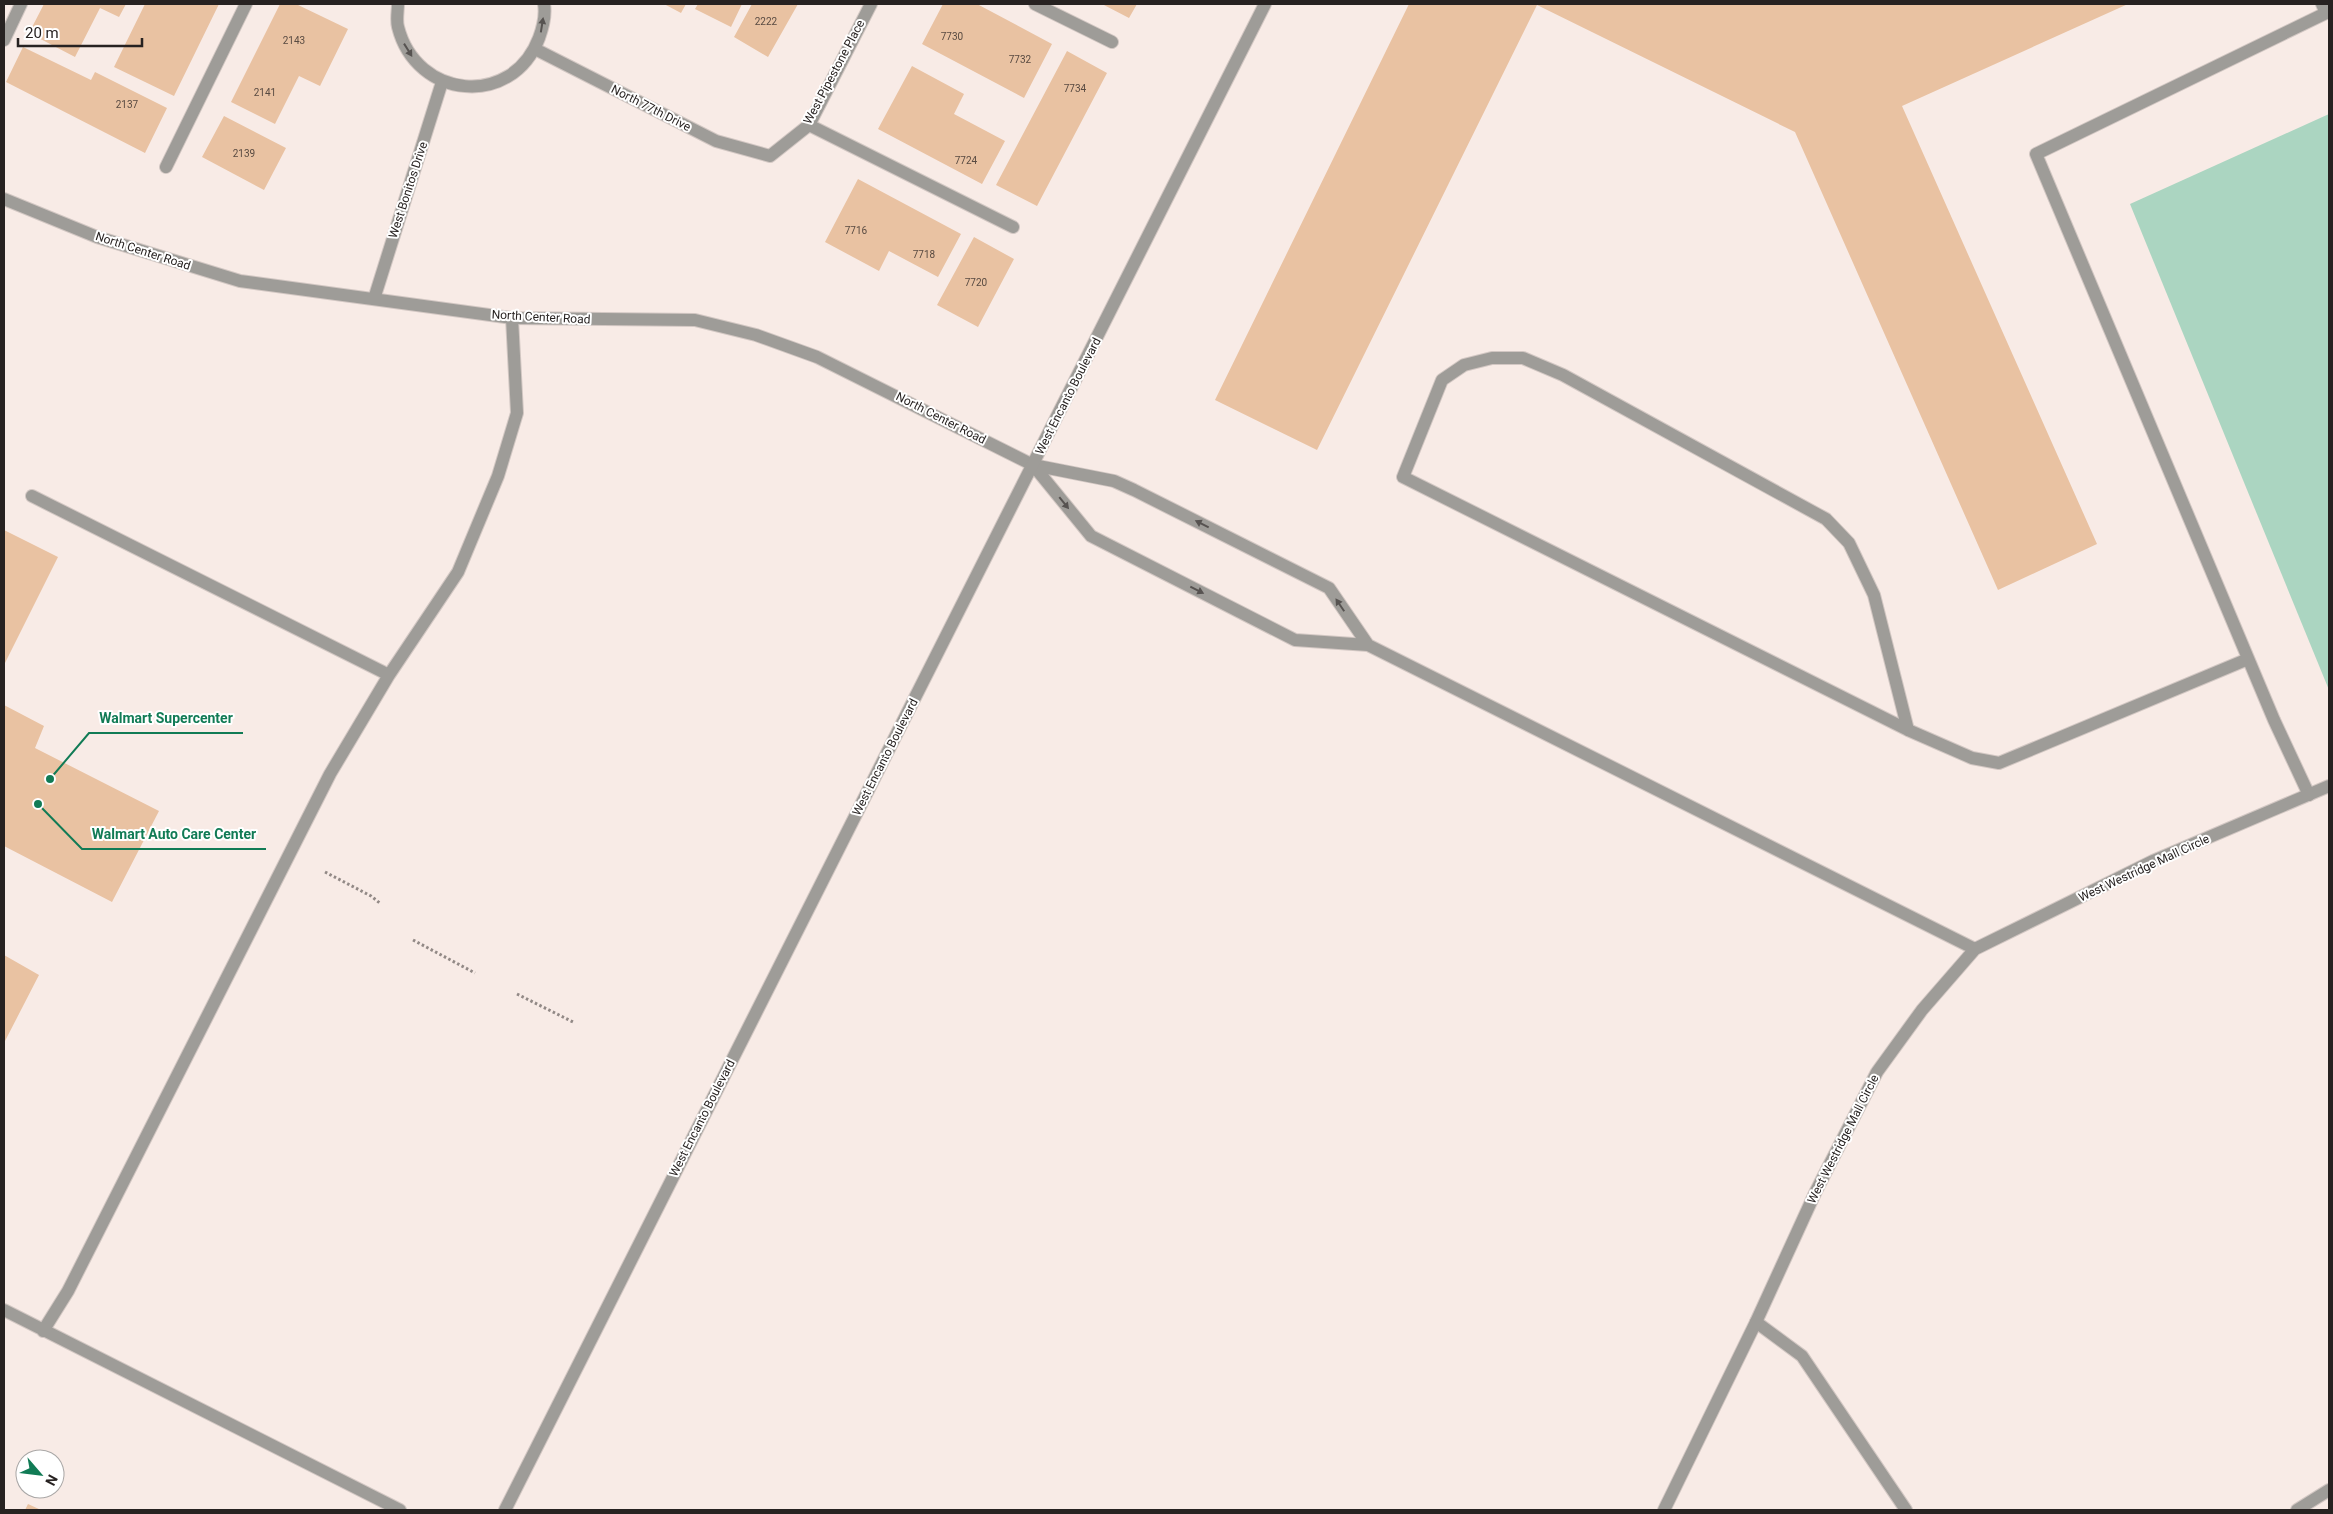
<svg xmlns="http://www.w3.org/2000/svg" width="2333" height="1514" viewBox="0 0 2333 1514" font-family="Roboto,sans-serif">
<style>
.green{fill:#abd5c1}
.building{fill:#e9c2a2}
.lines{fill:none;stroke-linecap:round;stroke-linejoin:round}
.service-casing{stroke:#d2c7c3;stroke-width:14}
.minor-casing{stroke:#d2c7c3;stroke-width:14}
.tertiary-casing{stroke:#d2c7c3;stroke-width:14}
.path{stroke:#928986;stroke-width:3;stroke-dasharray:2.5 2.5;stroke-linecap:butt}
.service{stroke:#9e9c98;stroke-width:12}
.minor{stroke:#9e9c98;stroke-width:12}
.tertiary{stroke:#9e9c98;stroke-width:12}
.oneway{fill:#575351}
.labels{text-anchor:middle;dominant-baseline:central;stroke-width:4;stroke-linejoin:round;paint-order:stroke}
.number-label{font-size:10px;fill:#584a41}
.street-label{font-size:12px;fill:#272221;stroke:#fff}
.leader{fill:none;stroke:#117b55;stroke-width:2}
.callout-dot{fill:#117b55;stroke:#fff;stroke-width:2}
.callout-label{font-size:14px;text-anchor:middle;font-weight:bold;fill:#117b55;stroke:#fff;stroke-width:4;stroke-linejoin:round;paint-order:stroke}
</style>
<rect width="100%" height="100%" fill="#f8ebe6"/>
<path class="green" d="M2329,114v576l-199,-486z"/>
<path class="building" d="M44,4h82l-7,13 -19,-9 -25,49 -46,-24z
M145,4h74l-45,92 -60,-29z
M280,4h16l52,25 -28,57 -21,-10 -24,48 -44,-22z
M664,4h22l-5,9z
M698,4h44l-11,23 -36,-18z
M752,4h46l-30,53 -34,-20z
M943,4h34l75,40 -28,54 -102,-54z
M1102,4h35l-8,14z
M1409,4h719l-226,102 195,438 -99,46 -203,-458 -258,-127 -220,445 -102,-50z
M23,47l68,33 4,-8 72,36 -22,45 -139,-71z
M1067,51l40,22 -70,133 -41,-21z
M912,66l52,28 -10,20 51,27 -23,43 -104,-55z
M224,116l62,32 -22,42 -62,-33z
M858,179l103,55 -23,43 -49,-26 -10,20 -54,-29z
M974,237l40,22 -36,68 -41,-22z
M4,530l54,27 -54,108z
M4,705l40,21 -9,22 124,63 -47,91 -108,-56z
M4,955l35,20 -35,68z
M28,1504l13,6h-16z"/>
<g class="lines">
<defs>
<path id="service" d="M1035,4l77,38
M4,40l17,-36
M809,125l204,102
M166,167l80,-163
M32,496l357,179
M1908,730l-34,-135 -25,-52 -23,-24 -263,-144 -40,-17h-31l-28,7 -22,15 -39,97 505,253 64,28 27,5 249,-104
M2309,795l-35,-75 -238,-566 290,-141 -4,-9
M4,1310l396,200
M1756,1322l46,34 104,154
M43,1331l25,-40 262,-517 59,-99 69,-103 40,-96 19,-63 -5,-95
M2297,1510l32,-20"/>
<path id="minor" d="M398,4c0,7 -2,16 0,23 18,72 114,82 141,11 4,-11 7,-23 5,-34
M535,49l181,92 54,15 39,-31 62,-121
M4,199l93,38 143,44 272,37 183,2 61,15 61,22 216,108 81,16 20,9 195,98 39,57
M374,299l68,-217
M1033,465l58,71 204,104 73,5 607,304
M1664,1510l92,-188 60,-131 61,-119 45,-62 53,-61 178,-88 176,-75"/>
<path id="tertiary" d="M505,1510l760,-1506"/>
</defs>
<use href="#service" class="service-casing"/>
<use href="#minor" class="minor-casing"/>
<use href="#tertiary" class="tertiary-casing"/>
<path class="path" d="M325,872l46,24 10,8
M413,940l62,33
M517,994l58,29"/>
<use href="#service" class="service"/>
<use href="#minor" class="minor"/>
<use href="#tertiary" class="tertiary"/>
</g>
<defs><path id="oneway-solid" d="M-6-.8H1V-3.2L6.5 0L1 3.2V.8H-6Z" transform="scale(1.25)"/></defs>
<g class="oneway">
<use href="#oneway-solid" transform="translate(542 25) rotate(-81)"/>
<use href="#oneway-solid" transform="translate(408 50) rotate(58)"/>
<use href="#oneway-solid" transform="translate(1064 503) rotate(51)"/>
<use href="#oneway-solid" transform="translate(1202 524) rotate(-153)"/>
<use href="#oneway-solid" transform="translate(1197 590) rotate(27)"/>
<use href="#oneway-solid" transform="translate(1340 605) rotate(-124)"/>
</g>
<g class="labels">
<g class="number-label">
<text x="766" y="21">2222</text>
<text x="952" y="36">7730</text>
<text x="294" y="40">2143</text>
<text x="1020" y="59">7732</text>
<text x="1075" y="88">7734</text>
<text x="265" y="92">2141</text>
<text x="127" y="104">2137</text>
<text x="244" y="153">2139</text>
<text x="966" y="160">7724</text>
<text x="856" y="230">7716</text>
<text x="924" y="254">7718</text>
<text x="976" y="282">7720</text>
</g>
<g class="street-label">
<text transform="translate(834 72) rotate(-62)">West Pipestone Place</text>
<text transform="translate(651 108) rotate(27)">North 77th Drive</text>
<text transform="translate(408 190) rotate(-72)">West Bonitos Drive</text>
<text transform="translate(143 251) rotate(18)">North Center Road</text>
<text transform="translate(541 317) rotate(3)">North Center Road</text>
<text transform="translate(1068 396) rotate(-63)">West Encanto Boulevard</text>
<text transform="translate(941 418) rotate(27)">North Center Road</text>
<text transform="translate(885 757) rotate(-63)">West Encanto Boulevard</text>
<text transform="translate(2144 868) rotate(-25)">West Westridge Mall Circle</text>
<text transform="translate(702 1118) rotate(-63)">West Encanto Boulevard</text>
<text transform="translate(1843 1139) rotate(-63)">West Westridge Mall Circle</text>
</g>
</g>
<path class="leader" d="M50 779L89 733H243M38 804L82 849H266"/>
<g class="callout-dot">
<circle cx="50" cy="779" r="5"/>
<circle cx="38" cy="804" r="5"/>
</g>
<g class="callout-label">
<text x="166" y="723">Walmart Supercenter</text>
<text x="174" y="839">Walmart Auto Care Center</text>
</g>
<rect width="2333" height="1514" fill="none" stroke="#272221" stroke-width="10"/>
<g transform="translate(40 1474) rotate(118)"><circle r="24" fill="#ffffff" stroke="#a9a7a6"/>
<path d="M0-4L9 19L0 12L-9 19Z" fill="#117b55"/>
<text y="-8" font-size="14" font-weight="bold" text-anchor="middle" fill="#272221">N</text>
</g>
<path d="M18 38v8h124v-8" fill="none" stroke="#272221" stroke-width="2.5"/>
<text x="25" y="38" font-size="15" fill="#272221" stroke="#ffffff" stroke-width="4" paint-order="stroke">20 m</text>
</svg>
